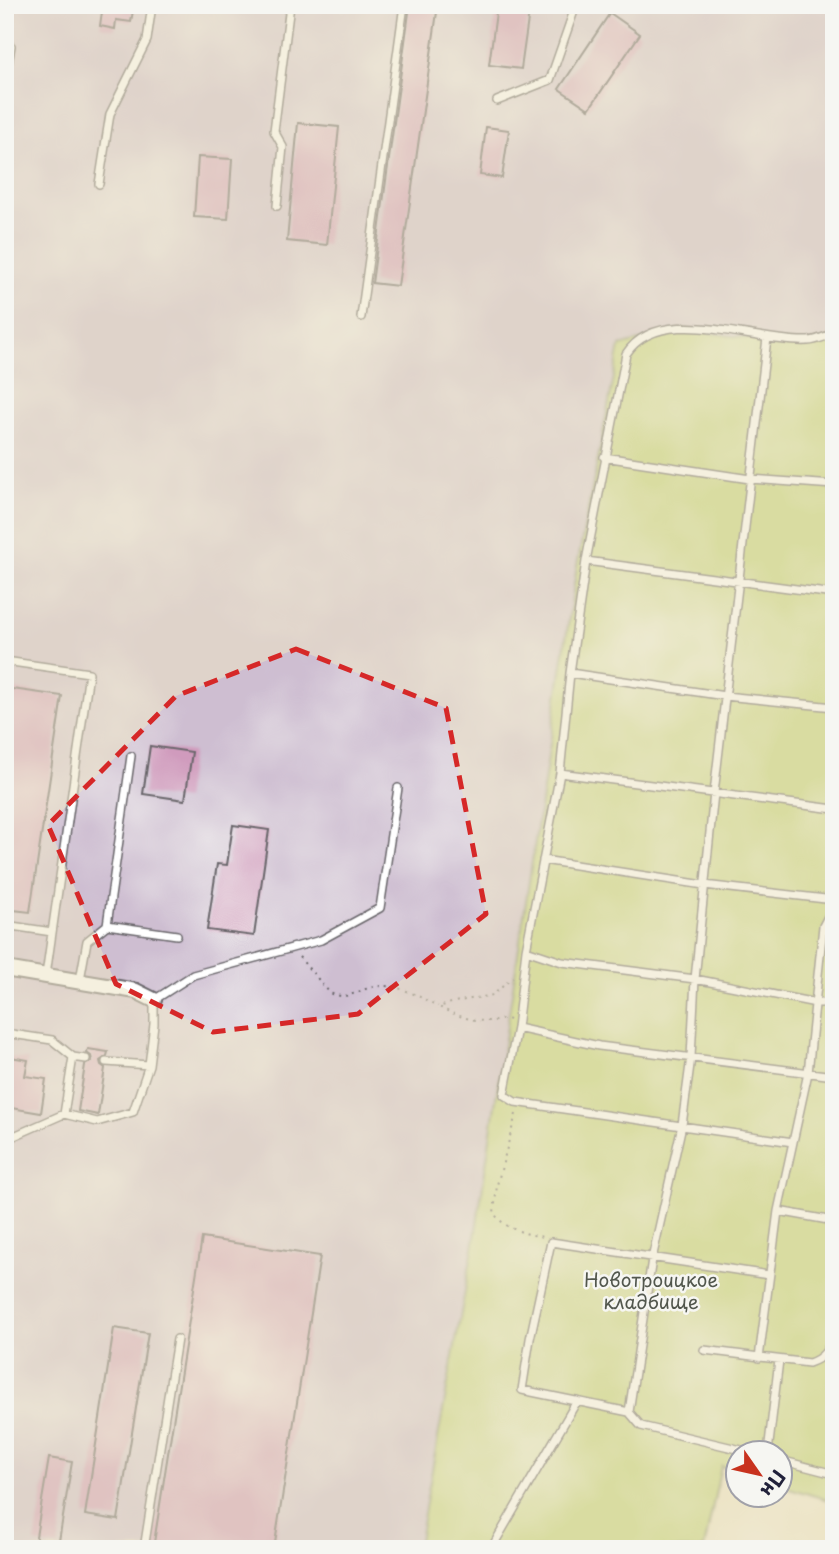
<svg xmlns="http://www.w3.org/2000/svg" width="839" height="1554" viewBox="0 0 839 1554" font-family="'Playpen Sans',sans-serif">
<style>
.industrial{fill:#cebed1}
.green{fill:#c1d376;stroke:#727a58;stroke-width:2}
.building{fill:#d09bbd}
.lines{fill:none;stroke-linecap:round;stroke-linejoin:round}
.lane-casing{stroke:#69666b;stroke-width:10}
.street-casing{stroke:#69666b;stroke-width:18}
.path{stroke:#69666b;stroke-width:2;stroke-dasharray:2 5;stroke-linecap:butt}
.lane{stroke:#fff;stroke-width:7}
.street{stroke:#fff;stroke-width:14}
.marked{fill:none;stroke:#d62828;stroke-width:5;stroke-dasharray:14 9;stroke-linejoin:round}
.labels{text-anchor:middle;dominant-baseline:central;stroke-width:5;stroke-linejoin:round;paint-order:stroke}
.park-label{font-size:19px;fill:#52574d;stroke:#f6f6f2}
</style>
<rect width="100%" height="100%" fill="#f6f6f2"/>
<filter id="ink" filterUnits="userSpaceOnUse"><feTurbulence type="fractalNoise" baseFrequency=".0143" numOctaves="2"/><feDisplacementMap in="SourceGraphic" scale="14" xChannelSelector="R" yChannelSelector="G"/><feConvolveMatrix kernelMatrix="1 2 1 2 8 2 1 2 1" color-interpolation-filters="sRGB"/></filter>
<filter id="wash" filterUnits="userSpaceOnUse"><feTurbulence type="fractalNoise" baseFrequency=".00686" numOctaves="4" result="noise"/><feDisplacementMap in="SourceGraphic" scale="28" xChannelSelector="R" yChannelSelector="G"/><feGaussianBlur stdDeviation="1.57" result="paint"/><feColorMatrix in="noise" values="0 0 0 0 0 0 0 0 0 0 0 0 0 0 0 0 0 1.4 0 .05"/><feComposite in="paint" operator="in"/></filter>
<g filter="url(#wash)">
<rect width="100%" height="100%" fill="#ece3c5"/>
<path class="industrial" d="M5,5h829l-2,333 -17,5 -46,-2 -86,-12 -64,18 -42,219 -102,671 -56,309 21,3h-435z"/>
<path class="green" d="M834,323v1179l-54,-17v-33h-42l-1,19 -16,-5 -17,83h-264l-22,-3 57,-309 102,-671 43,-220 63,-17 86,12 46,2 17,-5z"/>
<g id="blocks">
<path class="building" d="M103,5h31l-3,17 -15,-2 -1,9 -15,-3z
M410,5h28l-40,281 -26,-3z
M497,5h33l-9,64 -32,-4z
M610,13l30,21 -51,75 -30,-20z
M298,123l41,4 -12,118 -40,-4z
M486,127l23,3 -7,48 -22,-3z
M198,157l34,2 -4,60 -34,-2z
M5,688l57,8 -32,216 -25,-3z
M150,746l42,6 -7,48 -42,-6z
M233,825l36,5 -15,106 -47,-6 10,-66 10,1z
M88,1049l20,3 -1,4 -7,5 1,4 4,3 -7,47 -20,-4 7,-46 7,-4 -1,-5 -4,-3z
M5,1056l23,4 -3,16 21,3 -5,34 -36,-6z
M202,1238l118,18 -46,293h-121z
M114,1328l34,5 -30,187 -33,-5z
M49,1458l23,4 -14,85 -23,-4z"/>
</g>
</g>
<g filter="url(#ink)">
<use href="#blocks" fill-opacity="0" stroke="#69666b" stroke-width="2"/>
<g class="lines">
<defs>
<path id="lane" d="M5,82l6,-36
M497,101l53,-21 26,-75
M99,184l11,-70 37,-74 5,-35
M277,206l6,-59 -9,-16 16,-126
M361,317l43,-312
M604,457l146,22 84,6
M586,561l248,33
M5,661l84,12 -43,302
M570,673l155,23 109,11
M560,773l274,36
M543,860l161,25 130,15
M5,925l47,7
M107,925l24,-169
M526,950l36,12 133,17 121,24h18
M80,980l7,-39 20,-16 70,10
M517,1028l82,18 235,30
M5,1033l47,7 21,17 13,2
M149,1065l5,-41v-24l39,-25 128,-35 59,-32 18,-120
M64,1114l9,-57
M5,1140l59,-26 33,8 36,-10 16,-47 -43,-3
M793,1142l-278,-40 -11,-7 13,-67 9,-78 34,-177 10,-100 16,-112 40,-207c35,-53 130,-10 182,-13 8,0 18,-5 26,-8
M778,1211l56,10
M704,1350l105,13c15,-5 20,-14 25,-29
M759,1358l19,-147 30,-138 15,-147 11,-21
M629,1412l23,-153 30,-134 9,-68 4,-78 19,-186 53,-455
M750,1452l-109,-26 -12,-14 -107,-22 8,-51 21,-97 218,33
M768,1452l11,-92
M780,1460l54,14
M144,1549l33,-210
M491,1549l86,-148"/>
<path id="street" d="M5,969l131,22 18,9"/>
</defs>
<use href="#lane" class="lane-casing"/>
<use href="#street" class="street-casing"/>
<path class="path" d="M299,957l31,36c18,8 27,-3 43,-6 25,-5 45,10 65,19
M509,1020l-4,-2c-21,8 -47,-1 -66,-11l15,-5 39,-7 20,-18
M516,1114l-19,71 -3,28c10,16 32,21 49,24"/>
<use href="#lane" class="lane"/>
<use href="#street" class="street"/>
</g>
</g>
<path d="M0 0H839V1554H0ZM296,649l150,59 40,206 -128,100 -145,18 -97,-48 -68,-159 128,-129z" fill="#ece3c5" fill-opacity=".55" fill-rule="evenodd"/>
<path class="marked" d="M296,649l150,59 40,206 -128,100 -145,18 -97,-48 -68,-159 128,-129z"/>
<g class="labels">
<g class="park-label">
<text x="651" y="1279">Новотроицкое<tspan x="651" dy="22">кладбище</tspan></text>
</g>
</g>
<rect width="839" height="1554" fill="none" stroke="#f6f6f2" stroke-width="28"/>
<g transform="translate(759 1474) rotate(124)"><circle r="33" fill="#f6f6f2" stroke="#a1a1a9" stroke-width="2"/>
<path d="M0-5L12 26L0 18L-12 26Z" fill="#c8321e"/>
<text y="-10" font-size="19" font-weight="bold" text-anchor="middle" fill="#22223b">Пн</text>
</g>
</svg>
